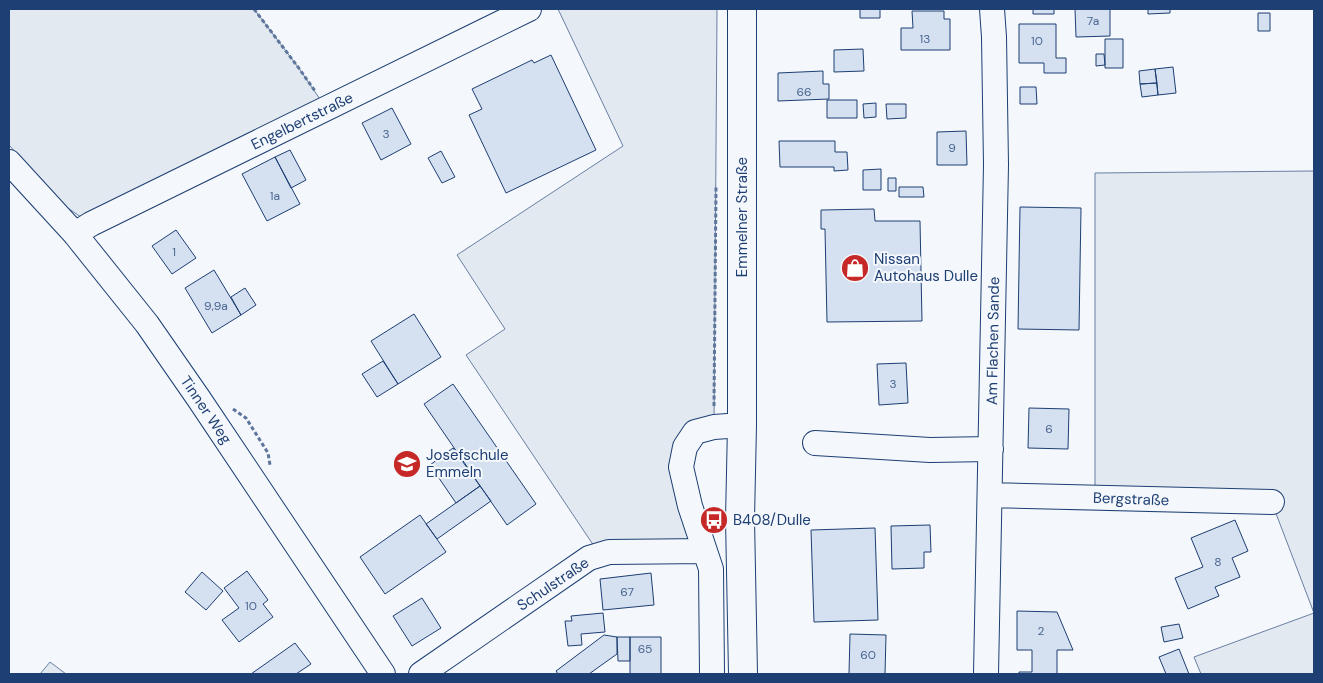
<svg xmlns="http://www.w3.org/2000/svg" width="1323" height="683" viewBox="0 0 1323 683" font-family="'DM Sans',sans-serif">
<style>
.green{fill:#e3e9f0;stroke:#687fa3}
.building{fill:#d5e0f0;stroke:#1d3f73}
.lines{fill:none;stroke-linecap:round;stroke-linejoin:round}
.minor-casing{stroke:#1d3f73;stroke-width:26}
.major-casing{stroke:#1d3f73;stroke-width:30}
.path{stroke:#5e769c;stroke-width:3;stroke-dasharray:4 2.5;stroke-linecap:butt}
.minor{stroke:#f4f7fb;stroke-width:24}
.major{stroke:#f4f7fb;stroke-width:28}
.labels{text-anchor:middle;dominant-baseline:central;stroke-width:4;stroke-linejoin:round;paint-order:stroke}
.number-label{font-size:12px;fill:#4b6792}
.street-label{font-size:15px;fill:#1d3f73;stroke:#f4f7fb}
.poi-label{font-size:15px;fill:#1d3f73;stroke:#f4f7fb;text-anchor:start}
</style>
<rect width="100%" height="100%" fill="#f4f7fb"/>
<path class="green" d="M9,9h245l44,58 28,41 -235,116 -29,-20 -53,-59z
M558,9h159l-3,418 -29,20 20,104 -105,4 -134,-200 39,-26 -48,-74 166,-109z
M1314,171v503h-113l-7,-17 120,-44 -42,-110 -177,-5v-325z
M50,662l16,12h-26z"/>
<path class="building" d="M860,9h20v9h-20z
M1033,9h21v5h-21z
M1075,9h35v27l-34,1z
M1148,9h22v4l-22,1z
M912,11h32v8h6v31h-49v-22h12z
M1258,13h12v18h-12z
M1019,24h37v34h10v15h-22v-10h-25z
M1105,39h18v29h-18z
M863,49l1,22 -30,1v-22z
M1096,54h8l1,11 -9,1z
M551,55l45,95 -90,43 -37,-78 13,-6 -10,-20 60,-29 2,3z
M1173,67l3,26 -18,2 -3,-26z
M1155,69l2,14 -17,1 -1,-13z
M823,71v13h6v15l-51,2v-28z
M1157,83l1,12 -16,2 -2,-13z
M1020,87h16l1,17h-17z
M827,100h30v18h-30z
M876,103v14l-12,1 -1,-14z
M886,104h20v14l-19,1z
M392,108l19,36 -30,16 -19,-37z
M966,131l1,34h-30v-33z
M779,141h56v11h12l1,18 -14,1v-4h-54z
M290,150l16,30 -15,8 -16,-31z
M441,151l14,26 -13,6 -14,-25z
M275,157l25,47 -33,17 -25,-47z
M881,169v21h-18v-20z
M888,178h8v13h-8z
M899,187h24l1,10h-25z
M1020,207l61,1 -2,122 -61,-1z
M874,209l1,12h45l2,100 -95,1 -2,-93h-4v-19z
M176,230l20,28 -24,16 -20,-28z
M214,270l27,45 -29,18 -27,-45z
M245,288l11,17 -15,10 -10,-18z
M414,314l27,43 -43,27 -27,-43z
M383,361l15,23 -21,13 -15,-23z
M906,363l2,40 -29,2 -2,-41z
M453,384l83,120 -29,21 -83,-121z
M1029,408l40,1 -1,40 -40,-1z
M453,448l27,38 -24,17 -26,-38z
M480,486l11,15 -54,38 -11,-15z
M420,515l26,37 -61,42 -25,-37z
M1235,520l13,31 -16,7 8,19 -25,10 4,9 -31,13 -13,-31 28,-11 -12,-29z
M930,525l1,27h-7v16l-32,1 -1,-43z
M875,528l3,92 -64,2 -3,-92z
M247,571l21,29 -5,4 10,13 -34,25 -17,-22 17,-12 -15,-20z
M202,572l21,19 -17,19 -21,-18z
M651,573l3,32 -51,5 -3,-31z
M422,598l19,30 -29,18 -19,-30z
M1017,611l40,1 16,38h-16v24h-38v-2h13v-22h-15z
M603,613l2,19 -24,2 1,11 -14,1 -3,-25h7l-1,-5z
M1179,624l4,14 -19,4 -3,-15z
M850,634l36,1 -1,39h-36z
M604,635l13,2v17l-28,20h-31l-2,-3z
M617,637h13v24h-12z
M630,637h31v37h-31z
M295,643l16,21 -15,10h-45z
M1179,649l10,25h-23l-7,-17z"/>
<g class="lines">
<defs>
<path id="minor" d="M9,162l66,72 72,90 52,75 184,275
M75,234l16,-10 438,-215
M815,443l115,7 61,-1
M990,495l282,7
M421,674l168,-116 20,-6 96,-1
M712,674l-1,-105 -21,-63 -9,-39 4,-20 10,-15 19,-5 28,-2
M986,674l10,-509 -2,-128 -2,-28"/>
<path id="major" d="M742,9v416l-2,94 3,155"/>
</defs>
<use href="#minor" class="minor-casing"/>
<use href="#major" class="major-casing"/>
<path class="path" d="M254,9l44,58 17,24
M714,406l2,-219
M233,409l13,9 22,35 2,12"/>
<use href="#minor" class="minor"/>
<use href="#major" class="major"/>
</g>
<defs>
<symbol id="shop-disc" viewBox="-11 -11 22 22"><circle r="9.5" fill="#c62828" stroke="#f4f7fb"/><path d="M-5-2.5h2.3a2.7 3.5 0 0 1 5.4 0H5L5.5 6h-11ZM-1.5-2.5h3a1.5 2.3 0 0 0-3 0Z" fill="#fff"/></symbol>
<symbol id="school-disc" viewBox="-11 -11 22 22"><circle r="9.5" fill="#c62828" stroke="#f4f7fb"/><path d="M0-5L7-2L0 1L-7-2ZM-4 1L0 2.5L4 1V4Q0 6-4 4Z" fill="#fff"/></symbol>
<symbol id="bus-disc" viewBox="-11 -11 22 22"><circle r="9.5" fill="#c62828" stroke="#f4f7fb"/><path d="M-5-6H5V4H4V6H2V4H-2V6H-4V4H-5ZM-3.5-4V0h7V-4ZM-3.5 1.2v1.5H-2V1.2ZM2 1.2v1.5H3.5V1.2Z" fill="#fff"/></symbol>
</defs>
<g fill-rule="evenodd">
<use href="#shop-disc" x="839" y="252" width="32" height="32"/>
<use href="#school-disc" x="391" y="448" width="32" height="32"/>
<use href="#bus-disc" x="698" y="504" width="32" height="32"/>
</g>
<g class="labels">
<g class="number-label">
<text x="1093" y="21">7a</text>
<text x="925" y="39">13</text>
<text x="1037" y="41">10</text>
<text x="804" y="92">66</text>
<text x="386" y="134">3</text>
<text x="952" y="148">9</text>
<text x="275" y="196">1a</text>
<text x="174" y="252">1</text>
<text x="216" y="306">9,9a</text>
<text x="893" y="384">3</text>
<text x="1049" y="429">6</text>
<text x="1218" y="562">8</text>
<text x="627" y="592">67</text>
<text x="251" y="606">10</text>
<text x="1041" y="631">2</text>
<text x="645" y="649">65</text>
<text x="868" y="655">60</text>
</g>
<g class="street-label">
<text transform="translate(302 121) rotate(-26)">Engelbertstraße</text>
<text transform="translate(742 217) rotate(-90)">Emmelner Straße</text>
<text transform="translate(993 341) rotate(-89)">Am Flachen Sande</text>
<text transform="translate(206 410) rotate(56)">Tinner Weg</text>
<text transform="translate(1131 499) rotate(2)">Bergstraße</text>
<text transform="translate(553 584) rotate(-34)">Schulstraße</text>
</g>
<g class="poi-label">
<text x="874" y="259">Nissan<tspan x="874" dy="17">Autohaus Dulle</tspan></text>
<text x="426" y="455">Josefschule<tspan x="426" dy="17">Emmeln</tspan></text>
<text x="733" y="520">B408/Dulle</text>
</g>
</g>
<rect width="1323" height="683" fill="none" stroke="#1d3f73" stroke-width="20"/>
</svg>
